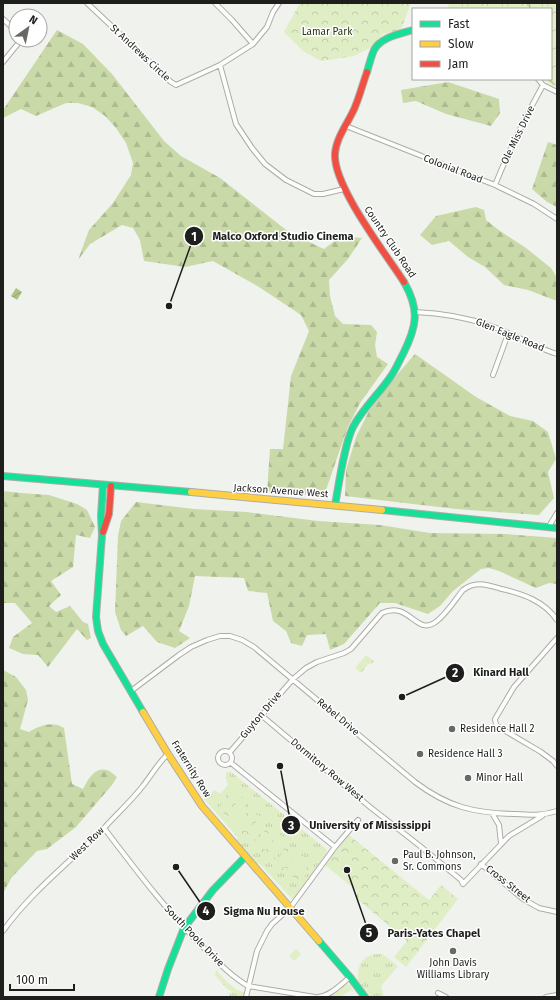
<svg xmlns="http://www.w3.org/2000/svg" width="560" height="1000" viewBox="0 0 560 1000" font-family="'Fira Sans',sans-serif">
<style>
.grass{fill:url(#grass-tufts)}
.forest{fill:url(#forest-firs)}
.park{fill:url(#park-crowns)}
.garden{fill:#e0eec5}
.water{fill:url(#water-waves)}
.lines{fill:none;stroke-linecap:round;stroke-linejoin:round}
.stream{stroke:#aec285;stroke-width:1.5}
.street-casing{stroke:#abada9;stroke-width:6}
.fast-casing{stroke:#abada9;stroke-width:8}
.slow-casing{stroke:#abada9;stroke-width:8}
.jam-casing{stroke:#abada9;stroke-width:8}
.street{stroke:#fdfdfc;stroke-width:4}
.fast{stroke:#16e098;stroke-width:6}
.slow{stroke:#ffcf43;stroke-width:6}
.jam{stroke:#f24e42;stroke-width:6}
.poi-dot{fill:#686965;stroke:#fff;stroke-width:1.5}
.labels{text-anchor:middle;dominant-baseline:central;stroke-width:3;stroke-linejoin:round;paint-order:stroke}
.park-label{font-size:10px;fill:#27320d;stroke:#fff}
.street-label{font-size:10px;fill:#1e1f1c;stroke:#fff}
.poi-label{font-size:10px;fill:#1e1f1c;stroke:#fff;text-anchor:start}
.leader{fill:none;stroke:#1e1f1c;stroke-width:1.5}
.callout-dot{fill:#1e1f1c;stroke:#fff;stroke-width:1.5}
.mark-label{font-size:12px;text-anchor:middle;font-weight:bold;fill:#fff}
.callout-label{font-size:11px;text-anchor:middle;font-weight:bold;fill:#1e1f1c;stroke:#fff;stroke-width:3;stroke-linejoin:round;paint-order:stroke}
</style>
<defs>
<pattern id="grass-tufts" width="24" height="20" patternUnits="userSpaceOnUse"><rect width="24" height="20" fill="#e0eec5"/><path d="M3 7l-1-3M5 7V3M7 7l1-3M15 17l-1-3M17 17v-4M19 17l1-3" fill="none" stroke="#c0cca9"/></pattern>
<pattern id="forest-firs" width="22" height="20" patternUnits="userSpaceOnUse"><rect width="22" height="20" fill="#c9daa8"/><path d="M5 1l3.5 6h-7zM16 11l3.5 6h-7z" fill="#acbb90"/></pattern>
<pattern id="park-crowns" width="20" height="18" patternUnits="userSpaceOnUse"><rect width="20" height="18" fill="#e0eec5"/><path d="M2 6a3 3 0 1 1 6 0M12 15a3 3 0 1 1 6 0" fill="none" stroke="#c0cca9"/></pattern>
<pattern id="water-waves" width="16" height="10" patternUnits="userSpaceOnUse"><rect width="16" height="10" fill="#aec285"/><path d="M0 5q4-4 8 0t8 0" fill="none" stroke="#95a672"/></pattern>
</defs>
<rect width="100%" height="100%" fill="#f0f2ed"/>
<path class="grass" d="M230,771l96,78 1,3 -34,48 -34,-37 -2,1 -21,-24 2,-2 -34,-39 11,-9 5,4 8,-9 -2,-6v-6z
M375,954h7l16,12 -17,20 3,11h-13l-13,-17c-1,-13 3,-23 17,-26z
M216,970c8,8 19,23 31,22l-1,5h-17l1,-4 3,-1 -6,-3 -12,-14z
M346,984l5,1 2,7 -2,-2 -11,7h-12z"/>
<path class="forest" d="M57,30l26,14 29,30 52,67 17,15 39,22 70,55 34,16 17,-13 21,2 -14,21 -19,21 1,16 5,20 8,8 28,1 6,7 -2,13 2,12 11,7 -28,39 -13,26 -23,67 -57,-4 3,-43h13l8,-73 18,-45 -8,-16 -42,-28 -46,-26 -28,6 -41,-6 -4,-21 -7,-12 -11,-3 -32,19 -12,16 11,-30 24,-27 18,-28 2,-12 -7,-20 -10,-15 -11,-12 -13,-9 -14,-4h-12l-30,13 -15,-7 -18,9v-8z
M448,82l51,17 1,14 -9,13 -45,-12 -30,-13 -13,2 -2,-13z
M548,142l9,3v62l-10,-5 -15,-13z
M476,207l8,3 2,10 14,11 26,17 25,20 6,10v23l-29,-11 -24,-5 -19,-18 -17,-10 -19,-16 -17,4 -12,-10 16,-19z
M415,354l61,43 34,19 23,5 15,11 8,27 -8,13 6,26 -15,17 -83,-6 -111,-13 1,-26 10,-33 13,-26 21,-28z
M3,491l18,2 28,2 28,9 10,6 8,17 -5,11 -14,-3 -3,32 -22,14 10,14 -12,11 7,6 14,-6 13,16 5,2 3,14 -4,2 -10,-11 -29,38 -10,-12 -15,-1 -14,-6 4,-11 19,-14 -17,-20h-12z
M136,502l58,7 53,3 71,9 62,4 50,8 76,1 51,4v46l-8,-1 -13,5 -37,-17 -10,-3 -8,1 -28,22 -13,15 -12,8 -33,-11h-15l-36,41 -14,6 -4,-16 -19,1 -5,11 -11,-3 -5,-12 -13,-10 -6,-28 -19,-2 -4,-13 -49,-2 -6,30 -10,25 11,7 -15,10 -18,-6 -14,-16 -17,10 -5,-6 -6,-18 3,-76 3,-15z
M3,670l13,7 10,13 2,10 -8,29 9,3c12,-7 23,-11 35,-4l8,56 11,5c5,-9 11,-22 23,-19 4,0 8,5 11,7l-5,8 -36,42 -29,22 -10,2 -25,26 -9,16z"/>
<path class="park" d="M300,3h111l-10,27 -18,4 -11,13 -18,9 -33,5 -18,-10 -19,-19z
M449,3h108v85l-10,-6 -4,-3h8v-70h-103z
M366,655l8,6 -3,3h-3l-7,9 -6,-5z
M229,790l19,10 -11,21 -19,-11z
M248,810l19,10 -11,21 -19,-10z
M266,828l20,10 -11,21 -19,-10z
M349,835l80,65 12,-15 17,14 -52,68 -12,-10 13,-16 -50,-42v-8l-32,-26z
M285,847l27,14 -10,21 -28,-15z"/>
<path class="garden" d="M230,795l6,3 -7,14 -6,-4z
M238,799l6,4 -7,13 -6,-3z
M249,815l6,3 -7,14 -7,-3z
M257,820l6,3 -7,13 -6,-3z
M267,833l7,3 -8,14 -6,-3z
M275,837l7,3 -7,14 -7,-3z
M286,851l6,4 -7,13 -6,-3z
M294,856l7,3 -8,14 -6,-4z
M303,860l6,3 -7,14 -7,-3z
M296,949l5,5 -7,7 -5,-5z"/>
<path class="water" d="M16,288l6,4 -5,8 -6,-4z"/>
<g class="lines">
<path class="stream" d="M529,3l1,6
M548,79l5,4"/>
<defs>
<path id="street" d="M87,3l84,79 5,3 44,-20 33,-21 -21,-24 -17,-17
M3,19l13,12
M253,44l14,-17 6,-15 6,-9
M3,62l18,-22
M220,65l16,59 16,24 13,16 21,16 28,14h9l21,-5
M538,79l5,6 14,7
M346,126l149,59 39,19 23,15
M495,185c14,-35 30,-67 48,-100
M415,312c26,1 51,5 76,14 23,8 43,21 66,28
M493,375l15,-41
M548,528l9,-15
M557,638l-43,49 -19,32 1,6 6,4 39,23 12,9 4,5
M131,691l48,-36 12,-8 16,-7 13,-4h10l12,4 12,7 161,135c33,25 59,31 99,32 16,1 28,2 43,-3
M261,715l109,92 50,39 41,34 2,4 46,-48 33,-20
M218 758a7 7 0 1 1 14 0a7 7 0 1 1-14 0Z
M230,752l63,-73 13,-11 11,-6 27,-9 7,-4 31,-36c28,-13 34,25 55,8 10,-8 18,-21 26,-31 13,-10 25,-5 39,-1 21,5 42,12 55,31
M231,763l104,84
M492,813l7,12 2,18
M104,828c32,42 64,85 102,122 13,13 26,27 42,36l67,11
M481,864l42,35 16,9 18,4
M3,931c28,-39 68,-70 102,-104 12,-13 26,-26 37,-40 9,-11 16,-24 26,-33
M438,993l8,4
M246,997l11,-46 10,-20 5,-7 18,-16 45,-61 23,-27
M318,997c12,-1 22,-12 32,-20
M546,997l11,-2"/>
<path id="fast" d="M367,72c2,-7 4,-15 7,-22 7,-13 26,-16 39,-20
M3,476l188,16
M103,485l-2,31 1,19 -6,82 2,14 5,13 40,68
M335,505c4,-21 9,-60 18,-78 10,-19 26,-33 38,-51 5,-7 8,-15 12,-22 14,-28 17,-44 1,-72
M382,510l175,18
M319,941l31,36 15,20
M159,997l9,-28 16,-41 29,-38 32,-33"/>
<path id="slow" d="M191,492l191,18
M143,712l25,42 34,52 117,135"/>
<path id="jam" d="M367,72c-4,11 -7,23 -12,35 -6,15 -19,30 -20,47 -2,32 51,100 69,128
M103,532l6,-18 2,-28"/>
</defs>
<use href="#street" class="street-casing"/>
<use href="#fast" class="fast-casing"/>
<use href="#slow" class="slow-casing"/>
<use href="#jam" class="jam-casing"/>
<use href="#street" class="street"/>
<use href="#fast" class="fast"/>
<use href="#slow" class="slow"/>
<use href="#jam" class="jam"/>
</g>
<g class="poi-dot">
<circle cx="452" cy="729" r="4"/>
<circle cx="420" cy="754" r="4"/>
<circle cx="468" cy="778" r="4"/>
<circle cx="395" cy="861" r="4"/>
<circle cx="453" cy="951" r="4"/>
</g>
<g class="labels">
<g class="park-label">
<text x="327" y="32">Lamar Park</text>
</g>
<g class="street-label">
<text transform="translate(140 53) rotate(43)">St Andrews Circle</text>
<text transform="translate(518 135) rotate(-64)">Ole Miss Drive</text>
<text transform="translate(453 169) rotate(21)">Colonial Road</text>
<text transform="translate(390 242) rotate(56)">Country Club Road</text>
<text transform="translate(510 335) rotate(22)">Glen Eagle Road</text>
<text transform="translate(281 491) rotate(4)">Jackson Avenue West</text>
<text transform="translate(261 715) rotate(-50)">Guyton Drive</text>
<text transform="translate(338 717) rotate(40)">Rebel Drive</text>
<text transform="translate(191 769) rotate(58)">Fraternity Row</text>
<text transform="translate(327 770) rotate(40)">Dormitory Row West</text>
<text transform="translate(87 844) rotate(-44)">West Row</text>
<text transform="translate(508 884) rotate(38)">Cross Street</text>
<text transform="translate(194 936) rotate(46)">South Poole Drive</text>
</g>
<g class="poi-label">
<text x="460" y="729">Residence Hall 2</text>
<text x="428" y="754">Residence Hall 3</text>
<text x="476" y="778">Minor Hall</text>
<text x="403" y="855">Paul B. Johnson,<tspan x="403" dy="12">Sr. Commons</tspan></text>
<text x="453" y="963" text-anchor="middle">John Davis<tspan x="453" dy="12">Williams Library</tspan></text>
</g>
</g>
<path class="leader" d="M169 306L194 236M402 697L455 673M280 766L291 825M176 867L206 911M347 870L369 933"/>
<g class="callout-dot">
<circle cx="169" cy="306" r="4"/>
<circle cx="402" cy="697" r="4"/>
<circle cx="280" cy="766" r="4"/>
<circle cx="176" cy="867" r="4"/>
<circle cx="347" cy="870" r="4"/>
<circle cx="194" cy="236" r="10"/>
<circle cx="455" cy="673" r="10"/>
<circle cx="291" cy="825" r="10"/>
<circle cx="206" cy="911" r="10"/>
<circle cx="369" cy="933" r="10"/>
</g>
<g class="mark-label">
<text x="194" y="241">1</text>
<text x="455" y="677">2</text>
<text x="291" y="830">3</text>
<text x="206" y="915">4</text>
<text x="369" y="937">5</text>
</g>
<g class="callout-label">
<text x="283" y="240">Malco Oxford Studio Cinema</text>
<text x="501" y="676">Kinard Hall</text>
<text x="370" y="829">University of Mississippi</text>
<text x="264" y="915">Sigma Nu House</text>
<text x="434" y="937">Paris-Yates Chapel</text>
</g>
<rect width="560" height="1000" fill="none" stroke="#1e1f1c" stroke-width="8"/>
<rect x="412" y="8" width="140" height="72" fill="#ffffff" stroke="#a5a5a4"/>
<rect x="420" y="21" width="20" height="6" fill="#16e098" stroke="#a5a5a4"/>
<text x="448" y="28" font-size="12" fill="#1e1f1c">Fast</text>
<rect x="420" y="41" width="20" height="6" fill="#ffcf43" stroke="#a5a5a4"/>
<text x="448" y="48" font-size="12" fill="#1e1f1c">Slow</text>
<rect x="420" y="61" width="20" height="6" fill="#f24e42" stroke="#a5a5a4"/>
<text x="448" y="68" font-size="12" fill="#1e1f1c">Jam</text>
<g transform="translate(28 28) rotate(33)"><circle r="19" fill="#ffffff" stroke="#a5a5a4"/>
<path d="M0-3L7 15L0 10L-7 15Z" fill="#686965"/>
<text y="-6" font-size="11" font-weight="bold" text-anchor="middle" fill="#1e1f1c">N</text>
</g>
<path d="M10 984v6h64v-6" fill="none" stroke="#1e1f1c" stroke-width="2"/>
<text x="16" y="984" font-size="12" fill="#1e1f1c" stroke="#ffffff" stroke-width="3" paint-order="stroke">100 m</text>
</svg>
